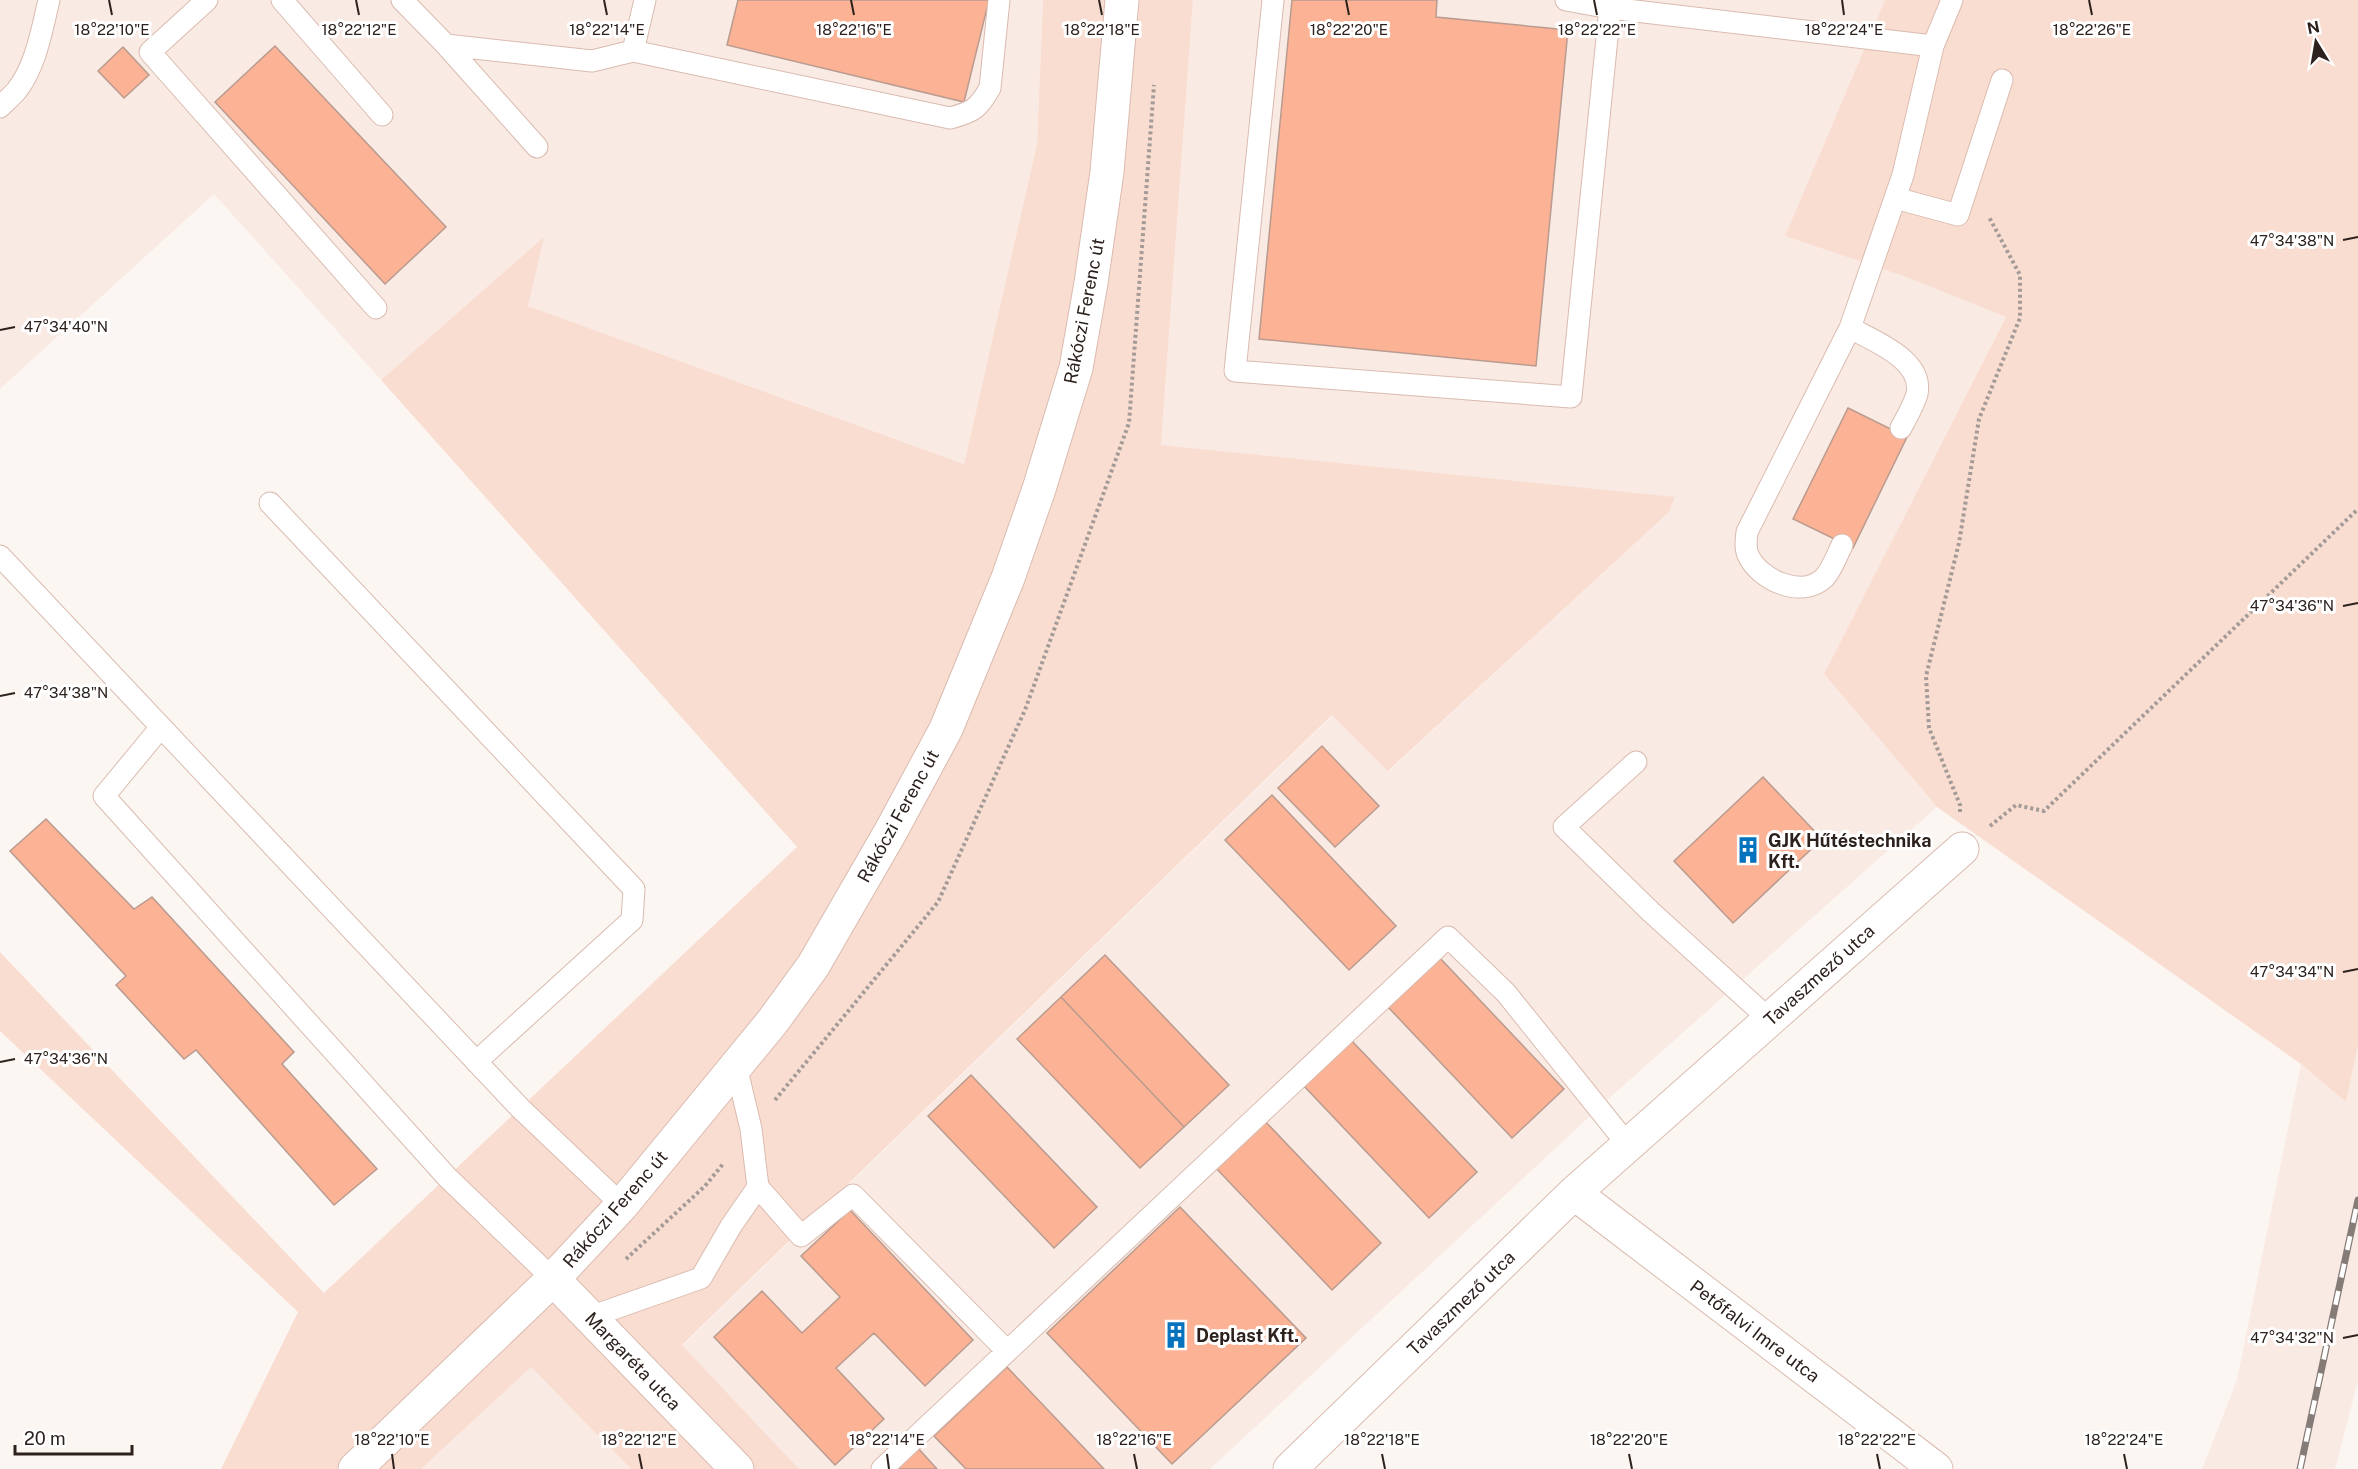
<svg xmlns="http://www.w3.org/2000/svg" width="2358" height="1469" viewBox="0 0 2358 1469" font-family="'Public Sans',sans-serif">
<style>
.built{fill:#faeae4}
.green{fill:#faddd1}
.building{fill:#fbb295;stroke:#b99b8f;stroke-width:1.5}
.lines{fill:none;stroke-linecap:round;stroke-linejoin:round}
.service-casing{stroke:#dabbaf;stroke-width:23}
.minor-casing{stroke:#dabbaf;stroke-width:35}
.secondary-casing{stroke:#dabbaf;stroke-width:35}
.path{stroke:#a49b98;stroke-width:4;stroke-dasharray:3 3;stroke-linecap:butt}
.service{stroke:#fff;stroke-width:21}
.minor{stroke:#fff;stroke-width:33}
.secondary{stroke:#fff;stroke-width:33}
.rail-casing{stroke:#857c78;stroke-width:7}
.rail{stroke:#fff;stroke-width:4.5;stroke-dasharray:14;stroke-linecap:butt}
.ticks{fill:none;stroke:#2c211c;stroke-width:2}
.labels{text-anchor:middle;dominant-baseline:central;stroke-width:6;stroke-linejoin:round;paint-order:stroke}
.street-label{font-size:18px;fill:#2c211c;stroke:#fff}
.poi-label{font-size:18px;font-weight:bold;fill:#2c211c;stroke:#fff;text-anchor:start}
.ticks-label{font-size:15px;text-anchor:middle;fill:#2c211c;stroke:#fff;stroke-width:6;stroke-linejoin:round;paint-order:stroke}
</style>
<rect width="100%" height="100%" fill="#fcf6f3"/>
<path class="built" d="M0,0h1043l-6,144 -73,320 -436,-158 15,-68 -162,142 -167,-186 -214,195z
M1193,0h692l-100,236 121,41 100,40 -182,357 113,133 -322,286 -405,376h-411l-117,-123 651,-631 56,56 280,-259 6,-14 -514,-53z
M2358,1045v336l-23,88h-133l35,-89 64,-316 45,37z
M531,1366l100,103h-210z"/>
<path class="green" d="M1043,0h150l-32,445 514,52 -6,15 -281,259 -56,-56 -650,630 117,124h-168l-100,-102 -110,102h-200l77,-157 -298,-281v-79l324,341 473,-446 -416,-467 163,-143 -16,69 436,158 73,-320z
M1885,0h473v1045l-12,57 -45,-38 -364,-257 -113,-133 182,-357 -100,-40 -121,-41z"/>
<path class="building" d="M738,0h251l-25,102 -237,-57z
M1292,0h145l-1,17 132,13 -32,336 -277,-27z
M275,46l171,181 -61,57 -170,-182z
M123,47l26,28 -25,23 -26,-27z
M1848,408l59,29 -54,111 -60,-29z
M1322,746l57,60 -44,41 -57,-59z
M1763,777l59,62 -89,84 -59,-62z
M1272,795l124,131 -47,44 -124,-130z
M46,819l88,90 18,-12 142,155 -12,12 95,105 -43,36 -138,-155 -12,9 -68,-74 10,-9 -116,-125z
M1105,955l124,130 -45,42 -123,-130z
M1439,957l125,132 -52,49 -125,-132z
M1061,997l123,130 -44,41 -123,-129z
M1351,1040l126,132 -48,46 -126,-133z
M971,1075l126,132 -43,41 -126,-132z
M1262,1118l119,125 -49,47 -119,-125z
M1180,1207l126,131 -134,126 -125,-131z
M850,1210l123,130 -48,46 -51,-53 -38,35 48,51 -49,46 -121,-128 48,-46 40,42 38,-36 -39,-41z
M1007,1367l97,102h-138l-32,-33z
M917,1447l20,22h-43z"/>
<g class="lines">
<defs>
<path id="service" d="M207,0l-57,52 226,256
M282,0l100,115
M402,0l44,45 91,102
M645,0l-12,51 317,67c23,-6 28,-9 40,-30l9,-88
M1273,0l-38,371 336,26 39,-389
M1566,0l44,8 323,38
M446,45l146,16 41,-10
M0,107c6,-6 12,-11 17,-17 19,-24 25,-61 32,-90
M1895,198l63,17 44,-135
M1850,328c24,13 74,32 67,66 -3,11 -11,24 -16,34
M270,503l364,386 -2,31 -156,142
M1842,545c-5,10 -10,25 -18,33 -22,21 -65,2 -76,-23 -3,-7 -2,-15 -1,-23l103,-204 53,-153 30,-129 19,-46
M0,556l520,552 102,97
M161,727l-57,69 343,381 106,102
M1636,762l-72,65 87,85 118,107
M758,1187l43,49 52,-41 154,156
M590,1317l111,-39 30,-52 27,-39 -7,-58 -15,-63
M882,1469l566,-532 58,56 122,152"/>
<path id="minor" d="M1574,1193l362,276
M553,1279l184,190
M1290,1469l284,-276 388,-344"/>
<path id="secondary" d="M355,1469l198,-190 69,-74 151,-184 40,-55 78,-135 55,-102 62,-151 31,-89 37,-121 15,-85 16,-111 15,-172"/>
</defs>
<use href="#service" class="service-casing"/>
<use href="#minor" class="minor-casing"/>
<use href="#secondary" class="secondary-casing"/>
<path class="path" d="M1960,812v-7l-31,-77 -3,-52 33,-133 20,-124 41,-101v-43l-31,-58
M1990,826l26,-21 28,6 314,-302
M775,1100l163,-198 87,-192 104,-287 25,-338
M626,1259l79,-73 18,-22"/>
<use href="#service" class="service"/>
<use href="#minor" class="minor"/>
<use href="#secondary" class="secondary"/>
<defs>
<path id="rail" d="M2300,1469l58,-269"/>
</defs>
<use href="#rail" class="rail-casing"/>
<use href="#rail" class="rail"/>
</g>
<path class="ticks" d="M109,0l3,15M356,0l3,15M604,0l3,15M851,0l3,15M1099,0l3,15M1346,0l3,15M1594,0l3,15M1842,0l2,15M2089,0l3,15M2343,240l15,-3M0,330l15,-3M2343,606l15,-3M0,696l15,-3M2343,972l15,-3M0,1062l15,-3M2343,1338l15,-3M392,1454l2,15M639,1454l3,15M887,1454l2,15M1134,1454l3,15M1382,1454l3,15M1629,1454l3,15M1877,1454l3,15M2124,1454l3,15"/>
<defs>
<symbol id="building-bare" viewBox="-9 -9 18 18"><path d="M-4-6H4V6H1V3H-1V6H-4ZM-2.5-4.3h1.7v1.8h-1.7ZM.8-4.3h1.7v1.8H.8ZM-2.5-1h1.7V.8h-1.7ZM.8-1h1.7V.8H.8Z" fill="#0472bd" stroke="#fff" stroke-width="2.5" paint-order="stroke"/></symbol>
</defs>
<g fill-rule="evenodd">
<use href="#building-bare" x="1729" y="831" width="38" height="38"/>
<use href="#building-bare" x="1157" y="1316" width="38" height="38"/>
</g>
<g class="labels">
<g class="street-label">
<text transform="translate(1084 311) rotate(-79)">Rákóczi Ferenc út</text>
<text transform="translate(898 816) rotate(-61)">Rákóczi Ferenc út</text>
<text transform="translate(1819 975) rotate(-42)">Tavaszmező utca</text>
<text transform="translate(615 1209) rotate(-49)">Rákóczi Ferenc út</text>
<text transform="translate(1461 1303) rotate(-44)">Tavaszmező utca</text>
<text transform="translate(1755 1331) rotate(37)">Petőfalvi Imre utca</text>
<text transform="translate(633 1361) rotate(46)">Margaréta utca</text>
</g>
<g class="poi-label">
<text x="1768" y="840">GJK Hűtéstechnika<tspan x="1768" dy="21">Kft.</tspan></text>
<text x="1196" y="1335">Deplast Kft.</text>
</g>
</g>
<g class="ticks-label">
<text x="112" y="35">18°22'10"E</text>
<text x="359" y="35">18°22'12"E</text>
<text x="607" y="35">18°22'14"E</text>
<text x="854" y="35">18°22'16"E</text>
<text x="1102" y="35">18°22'18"E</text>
<text x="1349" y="35">18°22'20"E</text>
<text x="1597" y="35">18°22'22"E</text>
<text x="1844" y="35">18°22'24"E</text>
<text x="2092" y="35">18°22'26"E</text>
<text x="2292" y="246">47°34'38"N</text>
<text x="66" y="332">47°34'40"N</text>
<text x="2292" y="611">47°34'36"N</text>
<text x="66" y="698">47°34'38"N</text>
<text x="2292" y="977">47°34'34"N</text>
<text x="66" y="1064">47°34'36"N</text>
<text x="2292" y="1343">47°34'32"N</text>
<text x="392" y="1445">18°22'10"E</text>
<text x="639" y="1445">18°22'12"E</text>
<text x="887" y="1445">18°22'14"E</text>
<text x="1134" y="1445">18°22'16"E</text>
<text x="1382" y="1445">18°22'18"E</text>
<text x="1629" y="1445">18°22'20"E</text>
<text x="1877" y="1445">18°22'22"E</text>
<text x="2124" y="1445">18°22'24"E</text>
</g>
<g transform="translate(2316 42) rotate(349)" stroke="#ffffff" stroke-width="4.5" paint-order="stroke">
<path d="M0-4.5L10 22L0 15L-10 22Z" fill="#2c211c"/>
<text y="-9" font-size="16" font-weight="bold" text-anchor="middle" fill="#2c211c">N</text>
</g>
<path d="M15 1445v9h117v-9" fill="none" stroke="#2c211c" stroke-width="3"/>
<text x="24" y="1445" font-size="18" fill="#2c211c" stroke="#ffffff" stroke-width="4.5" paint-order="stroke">20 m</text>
</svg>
